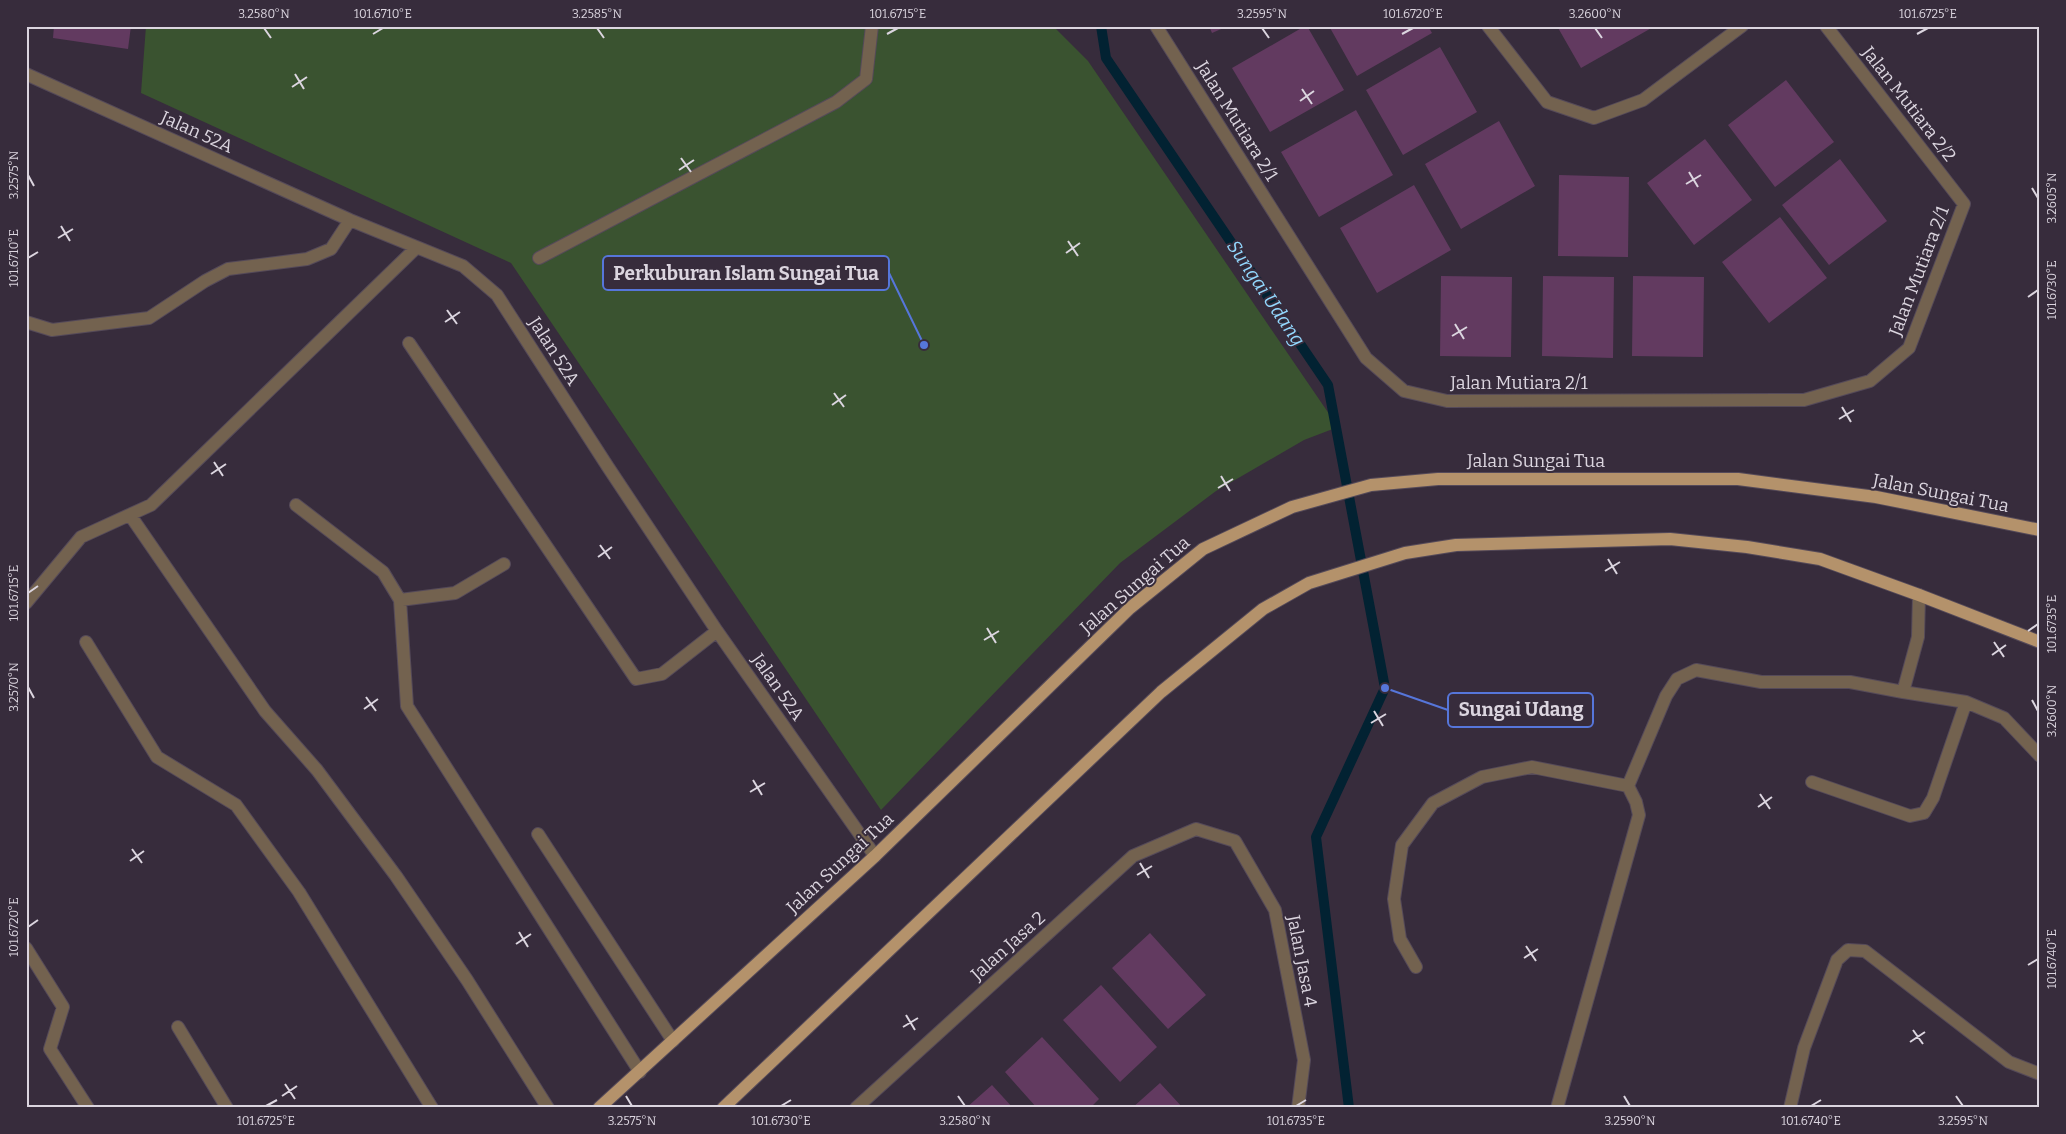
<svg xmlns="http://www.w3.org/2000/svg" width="2066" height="1134" viewBox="0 0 2066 1134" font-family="Bitter,serif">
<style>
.green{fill:#3a5330}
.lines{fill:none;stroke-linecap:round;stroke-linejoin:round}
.stream{stroke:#022232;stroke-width:10}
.building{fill:#623a60}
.minor-casing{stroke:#554a59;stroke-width:14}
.major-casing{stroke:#554a59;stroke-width:14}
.minor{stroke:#73624f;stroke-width:12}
.major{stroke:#b4926b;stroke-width:12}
.ticks{fill:none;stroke:#dbd5df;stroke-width:2}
.labels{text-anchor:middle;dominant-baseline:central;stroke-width:4;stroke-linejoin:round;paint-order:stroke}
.street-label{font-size:18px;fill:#dbd5df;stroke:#372c3c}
.water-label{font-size:19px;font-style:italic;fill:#93d8fe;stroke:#372c3c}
.leader{fill:none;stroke:#5676da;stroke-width:2}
.callout-dot{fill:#5676da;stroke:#372c3c;stroke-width:2}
.callout{fill:#372c3c;stroke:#5676da;stroke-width:2}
.callout-label{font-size:19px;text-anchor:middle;font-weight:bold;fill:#dbd5df}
.neatline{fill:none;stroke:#dbd5df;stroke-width:2}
.ticks-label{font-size:12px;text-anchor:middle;fill:#dbd5df}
</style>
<rect width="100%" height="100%" fill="#372c3c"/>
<path class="green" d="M146,26h907l35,35 250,366 -34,13 -88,51 -96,72 -239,247 -370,-547 -370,-170z"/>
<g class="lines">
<path class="stream" d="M1101,26l5,32 222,327 57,303 -69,149 33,271"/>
</g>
<path class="building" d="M54,26h77l-3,23 -75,-11z
M1209,26h19l-16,7z
M1305,26h2l37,64 -74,42 -38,-64z
M1329,26h99l4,7 -75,43z
M1557,26h98l-74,42z
M1440,47l37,65 -74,43 -37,-65z
M1786,80l48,62 -59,45 -47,-62z
M1356,110l37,65 -74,42 -38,-65z
M1499,121l36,65 -74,43 -36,-65z
M1705,139l47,61 -58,45 -47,-62z
M1840,159l47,62 -58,44 -47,-60z
M1559,175l70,2 -1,80 -70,-1z
M1414,185l37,65 -74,43 -37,-65z
M1780,217l47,61 -58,45 -47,-61z
M1441,276l71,1 -1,80 -71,-1z
M1543,276l71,1 -1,81 -71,-2z
M1633,276l71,1 -1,80 -71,-1z
M1150,933l56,62 -38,34 -56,-61z
M1101,985l56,62 -37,35 -57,-62z
M1042,1037l57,62 -9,9h-53l-32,-36z
M1160,1083l23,25h-51z
M992,1085l21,23h-47z"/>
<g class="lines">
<defs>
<path id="minor" d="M1156,26l210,332 38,33 43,10 357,-1 66,-19 39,-33 55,-144 -138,-178
M1488,26l59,76 47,16 49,-18 99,-74
M26,74l324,146 113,46 34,29 111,172 109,164 158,225
M539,258l297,-156 30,-23 6,-53
M26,322l26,8 97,-12 56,-37 23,-12 79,-10 24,-10 19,-29
M409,343l227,336 26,-5 55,-43
M296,505l87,67 17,28 7,106 233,366
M130,515l135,196 52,59 79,106 71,104 81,128
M400,600l55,-7 49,-29
M26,603l55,-66 70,-32 265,-257
M86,642l71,115 79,48 63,87 133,216
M1903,692l63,10 38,16 36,38
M1812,782l98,34 14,-3 9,-15 33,-96
M538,834l135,207
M26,948l37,59 -13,42 38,59
M1416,967l-16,-28 -6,-40 8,-54 31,-42 49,-26 50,-10 96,19
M178,1027l49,81
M856,1108l277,-252 63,-27 39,12 40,69 29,150 -6,48
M1557,1108l82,-293 -3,-13 -8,-16 38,-90 11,-17 19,-9 65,12h89l53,10 15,-55 1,-42
M1790,1108l14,-60 33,-88 11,-10 17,1 144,111 31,12"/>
<path id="major" d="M599,1108l276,-252 255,-248 73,-59 89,-42 79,-22 67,-6h300l138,18 164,33
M723,1108l438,-416 102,-83 46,-26 96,-30 51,-8 214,-6 77,8 73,12 99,36 121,47"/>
</defs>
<use href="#minor" class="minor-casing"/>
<use href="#major" class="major-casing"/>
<use href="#minor" class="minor"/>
<use href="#major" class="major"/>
</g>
<path class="ticks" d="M264,28l7,10M597,28l7,10M1262,28l7,10M1595,28l7,10M373,34l10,-6M887,34l11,-6M1402,34l11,-6M1917,34l11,-6M295,74l9,15M292,87l15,-10M1302,89l10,15M1300,101l14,-10M681,158l10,14M679,170l15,-10M1689,172l9,15M28,175l6,11M1686,184l15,-9M2032,188l6,10M61,226l9,15M58,238l15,-9M1068,241l10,15M1066,253l14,-10M28,258l10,-6M2028,297l10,-7M447,310l10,14M445,322l15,-10M1455,324l9,15M1452,336l15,-9M834,393l10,14M832,405l14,-10M1842,407l9,15M1839,419l15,-9M214,462l9,14M211,474l15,-10M1221,476l9,15M1218,488l15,-9M600,545l10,14M598,557l14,-10M1608,559l9,15M1605,571l15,-9M28,593l10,-7M987,628l9,15M2028,631l10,-7M984,640l15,-9M1994,642l10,15M1992,655l14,-10M28,687l6,11M366,697l10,14M2032,700l6,11M364,709l14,-10M1374,711l9,15M1371,723l15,-9M753,780l9,15M750,792l15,-9M1760,794l10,15M1758,807l14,-10M132,849l10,14M130,861l14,-10M1140,863l9,15M1137,875l15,-9M28,927l10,-7M519,932l9,15M516,944l15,-10M1526,946l10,15M1524,958l14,-9M2028,965l10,-6M906,1015l9,15M903,1027l15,-9M1913,1030l10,14M1910,1042l15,-10M285,1084l10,15M282,1096l15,-10M626,1096l6,10M958,1096l7,10M1624,1096l6,10M1956,1096l7,10M266,1106l11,-6M781,1106l10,-6M1296,1106l10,-6M1811,1106l10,-6"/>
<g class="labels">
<g class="street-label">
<text transform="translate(1909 104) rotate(52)">Jalan Mutiara 2/2</text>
<text transform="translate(1237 121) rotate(58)">Jalan Mutiara 2/1</text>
<text transform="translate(197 132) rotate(24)">Jalan 52A</text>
<text transform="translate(1919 271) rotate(-69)">Jalan Mutiara 2/1</text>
<text transform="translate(554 351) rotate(57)">Jalan 52A</text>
<text x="1519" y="383">Jalan Mutiara 2/1</text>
<text x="1536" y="461">Jalan Sungai Tua</text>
<text transform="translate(1941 493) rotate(11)">Jalan Sungai Tua</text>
<text transform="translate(1135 585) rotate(-41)">Jalan Sungai Tua</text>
<text transform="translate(778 687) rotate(55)">Jalan 52A</text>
<text transform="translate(840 863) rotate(-43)">Jalan Sungai Tua</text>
<text transform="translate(1008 946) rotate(-42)">Jalan Jasa 2</text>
<text transform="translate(1302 961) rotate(79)">Jalan Jasa 4</text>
</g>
<g class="water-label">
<text transform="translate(1266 293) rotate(56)">Sungai Udang</text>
</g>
</g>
<path class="leader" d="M924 345L889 273M1385 688L1448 710"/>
<g class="callout-dot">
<circle cx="924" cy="345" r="5"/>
<circle cx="1385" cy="688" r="5"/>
</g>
<g class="callout">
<rect x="603" y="256" width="286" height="34" rx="5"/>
<rect x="1448" y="693" width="145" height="34" rx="5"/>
</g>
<g class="callout-label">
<text x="746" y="280">Perkuburan Islam Sungai Tua</text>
<text x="1521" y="716">Sungai Udang</text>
</g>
<rect width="2066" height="1134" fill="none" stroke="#372c3c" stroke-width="55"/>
<rect x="28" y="28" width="2010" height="1078" class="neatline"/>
<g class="ticks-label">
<text x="264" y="18">3.2580°N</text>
<text x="383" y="18">101.6710°E</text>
<text x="597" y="18">3.2585°N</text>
<text x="898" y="18">101.6715°E</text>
<text x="1262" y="18">3.2595°N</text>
<text x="1413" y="18">101.6720°E</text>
<text x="1595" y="18">3.2600°N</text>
<text x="1928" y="18">101.6725°E</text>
<text transform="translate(14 175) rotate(-90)" y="4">3.2575°N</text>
<text transform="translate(2052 198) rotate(-90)" y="4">3.2605°N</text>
<text transform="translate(14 258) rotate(-90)" y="4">101.6710°E</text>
<text transform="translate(2052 290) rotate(-90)" y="4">101.6730°E</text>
<text transform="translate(14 593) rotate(-90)" y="4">101.6715°E</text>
<text transform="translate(2052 624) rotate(-90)" y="4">101.6735°E</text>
<text transform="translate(14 687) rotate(-90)" y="4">3.2570°N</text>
<text transform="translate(2052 711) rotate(-90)" y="4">3.2600°N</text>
<text transform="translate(14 927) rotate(-90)" y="4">101.6720°E</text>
<text transform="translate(2052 959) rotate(-90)" y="4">101.6740°E</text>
<text x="266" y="1125">101.6725°E</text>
<text x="632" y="1125">3.2575°N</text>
<text x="781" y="1125">101.6730°E</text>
<text x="965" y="1125">3.2580°N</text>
<text x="1296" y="1125">101.6735°E</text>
<text x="1630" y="1125">3.2590°N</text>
<text x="1811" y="1125">101.6740°E</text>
<text x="1963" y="1125">3.2595°N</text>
</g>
</svg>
